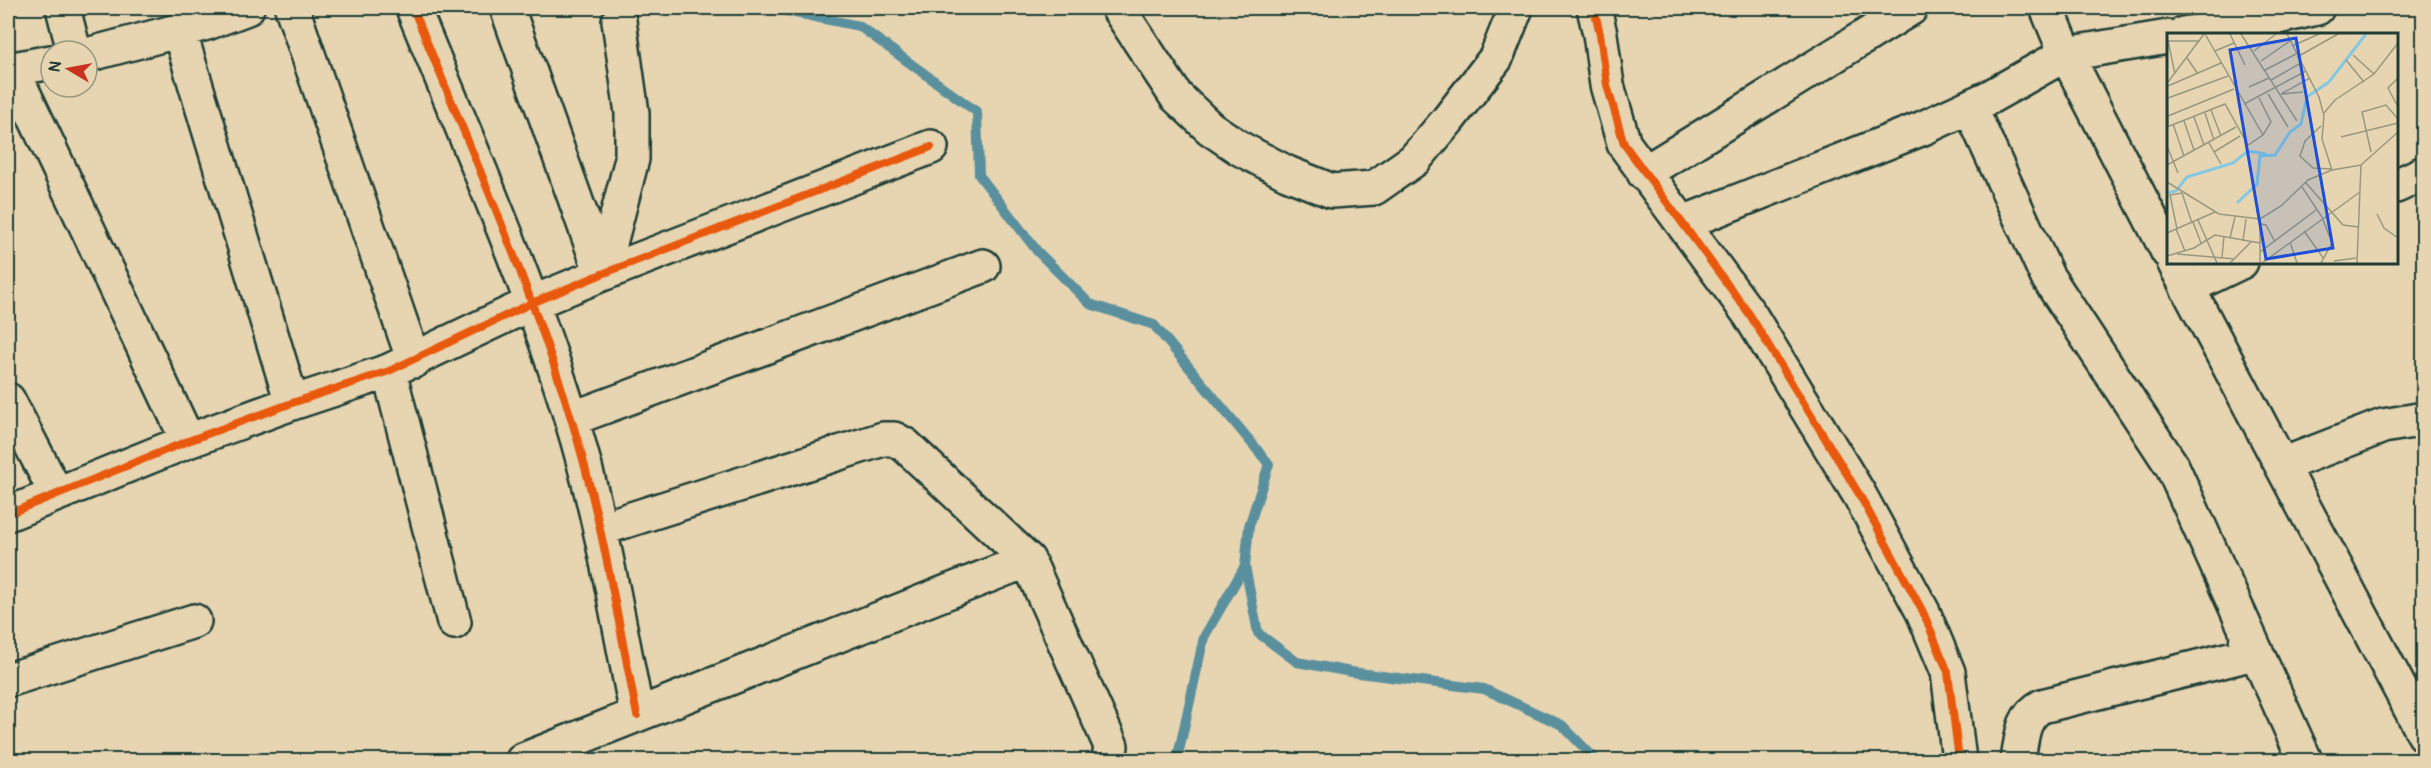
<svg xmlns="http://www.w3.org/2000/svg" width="2431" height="768" viewBox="0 0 2431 768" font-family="Pangolin,sans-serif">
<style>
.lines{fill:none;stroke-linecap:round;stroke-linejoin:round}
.stream{stroke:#5a909d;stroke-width:10}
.minor-casing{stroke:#1f3d34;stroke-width:38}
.minor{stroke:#e7d5b2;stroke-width:33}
.cycleway-casing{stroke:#e7d5b2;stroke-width:11}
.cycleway{stroke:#e8590c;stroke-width:8}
.inset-river{fill:none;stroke:#82c8e3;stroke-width:3}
.inset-road{fill:none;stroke:#979880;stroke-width:1.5}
.view{fill:#1d4ed8;fill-opacity:0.15;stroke:#1d4ed8;stroke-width:3}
.inset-edge{fill:none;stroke:#1f3d34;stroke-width:3}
</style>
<rect width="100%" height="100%" fill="#e7d5b2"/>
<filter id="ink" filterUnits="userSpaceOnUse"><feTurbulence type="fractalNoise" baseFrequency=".0167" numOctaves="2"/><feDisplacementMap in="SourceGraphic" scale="12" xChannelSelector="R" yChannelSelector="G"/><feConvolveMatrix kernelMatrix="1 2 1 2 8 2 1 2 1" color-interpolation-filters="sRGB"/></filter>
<g filter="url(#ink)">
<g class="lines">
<path class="stream" d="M771,8l88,18 118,86 2,63 58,76 53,53 64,21 115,139 -20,62 -4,40 13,67 39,29 54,10 133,17 78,36 34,35
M1177,760l27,-123 41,-71"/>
<defs>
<path id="minor" d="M63,8l11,43
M292,8l122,353
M413,8c55,135 115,270 158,410 30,97 46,197 66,297
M507,8l95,266
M1118,8l58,88 34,32 31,21 46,24 45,18 42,-3 40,-28 34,-40 48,-62 20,-50
M1594,8l6,26 7,51 17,59 126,171 109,179 64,118 25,60 11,88
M2047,8l19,46 102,198
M179,30l113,373
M2183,34l70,-11 64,-15
M87,55l120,-32 40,-15
M12,69l176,372
M8,70l43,-8
M1970,107l77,169 125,190 133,294
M1644,173l267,-165
M2396,186l28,-13
M1683,223l240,-95 65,-30 78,-44 102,-17
M2174,262l250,472
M602,274l30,-115v-46l-13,-92
M2187,288l54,-26
M389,371l65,251
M8,400l48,93
M571,419l412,-153
M2282,465l101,-39 41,-7
M8,514l180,-73 104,-38 97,-32 143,-68 70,-29 329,-127
M600,529l283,-90h11l11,6 123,115 83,186 -2,14
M8,680l186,-59
M523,760l505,-200
M2018,760c4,-21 3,-43 24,-54l196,-49 7,-5 2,-16"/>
</defs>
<use href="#minor" class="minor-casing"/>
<use href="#minor" class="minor"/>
<defs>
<path id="cycleway" d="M413,8c55,135 115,270 158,410 30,97 46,197 66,297
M1594,8l6,26 7,51 17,59 126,171 109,179 64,118 25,60 11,88
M8,514l180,-73 104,-38 97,-32 143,-68 70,-29 329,-127"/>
</defs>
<use href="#cycleway" class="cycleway-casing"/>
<use href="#cycleway" class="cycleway"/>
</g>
</g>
<g transform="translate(2167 33)">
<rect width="231" height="231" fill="#e7d5b2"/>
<path class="inset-river" d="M0,160l9,-2 11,-14 46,-14 15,-12 18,3M70,170l20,-19 3,-28 15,-1 15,-23 11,-8 6,-27 22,-15 37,-48"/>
<path class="inset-road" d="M38,1l58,101M63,1l15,31M74,1l56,87M120,1l32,63 5,19 -2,23 10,31M0,8h33M1,8l7,33M125,13l27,-12M48,18l19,-8M87,18l22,-17M186,22l21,19M130,24l41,-23M20,25l11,16M179,27l18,22M94,28l29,-20M98,37l31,-16M231,45l-10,10 10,19M0,47l1,46M104,47l30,-17M1,49l36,-48M1,53l53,-23M82,54l20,-9M101,61l20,33M114,61l29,-16M115,61l21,-2M1,65l60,-22M77,71l62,-33M44,77l10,26M38,80l9,27M157,80l11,-13 39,-26 24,-31M1,83l66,-27M27,84l10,28M17,88l10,29M6,91l11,32M154,93l-16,15 -5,15 13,12 18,1M0,94l58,-23 23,41 15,-10 8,-13 -12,-24M174,104l57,-14M42,110l12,21M0,113l11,27M47,119l26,-16M204,119l-9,-40 24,-7 12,14M0,132l69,-38M0,149l52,32 41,5 21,-13 27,-26 24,-10 29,-5M139,150l37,42 15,2M135,154l20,30 10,26 -11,20M210,181l7,14 14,10M31,187l19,43M26,189l8,21M94,191l5,1 9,17M9,196l9,22M10,196l-7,-34 12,-2 10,30M137,198l20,28M0,200l48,-21M63,205l5,-21M76,208l3,-22M123,209l7,21M93,219l56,-42M10,221l58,5M0,223l27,-8 21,-13 45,8M55,224l2,-21M167,228l22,-3M63,230l21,-21M93,230v-44M95,230l98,-71M190,230l4,-98 37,-33"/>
<path class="view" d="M129,5l37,210 -67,11 -36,-209z"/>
<rect width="231" height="231" class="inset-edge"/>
</g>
<rect width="2431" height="768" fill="none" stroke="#e7d5b2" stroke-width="30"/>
<rect x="15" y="15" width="2401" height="738" fill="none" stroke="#1f3d34" stroke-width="2" filter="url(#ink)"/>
<g transform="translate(69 69) rotate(280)"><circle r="28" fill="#e7d5b2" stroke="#979880" stroke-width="1.5"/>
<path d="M0-4.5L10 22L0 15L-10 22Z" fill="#c8321e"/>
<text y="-9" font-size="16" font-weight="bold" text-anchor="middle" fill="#1f3d34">N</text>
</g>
</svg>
